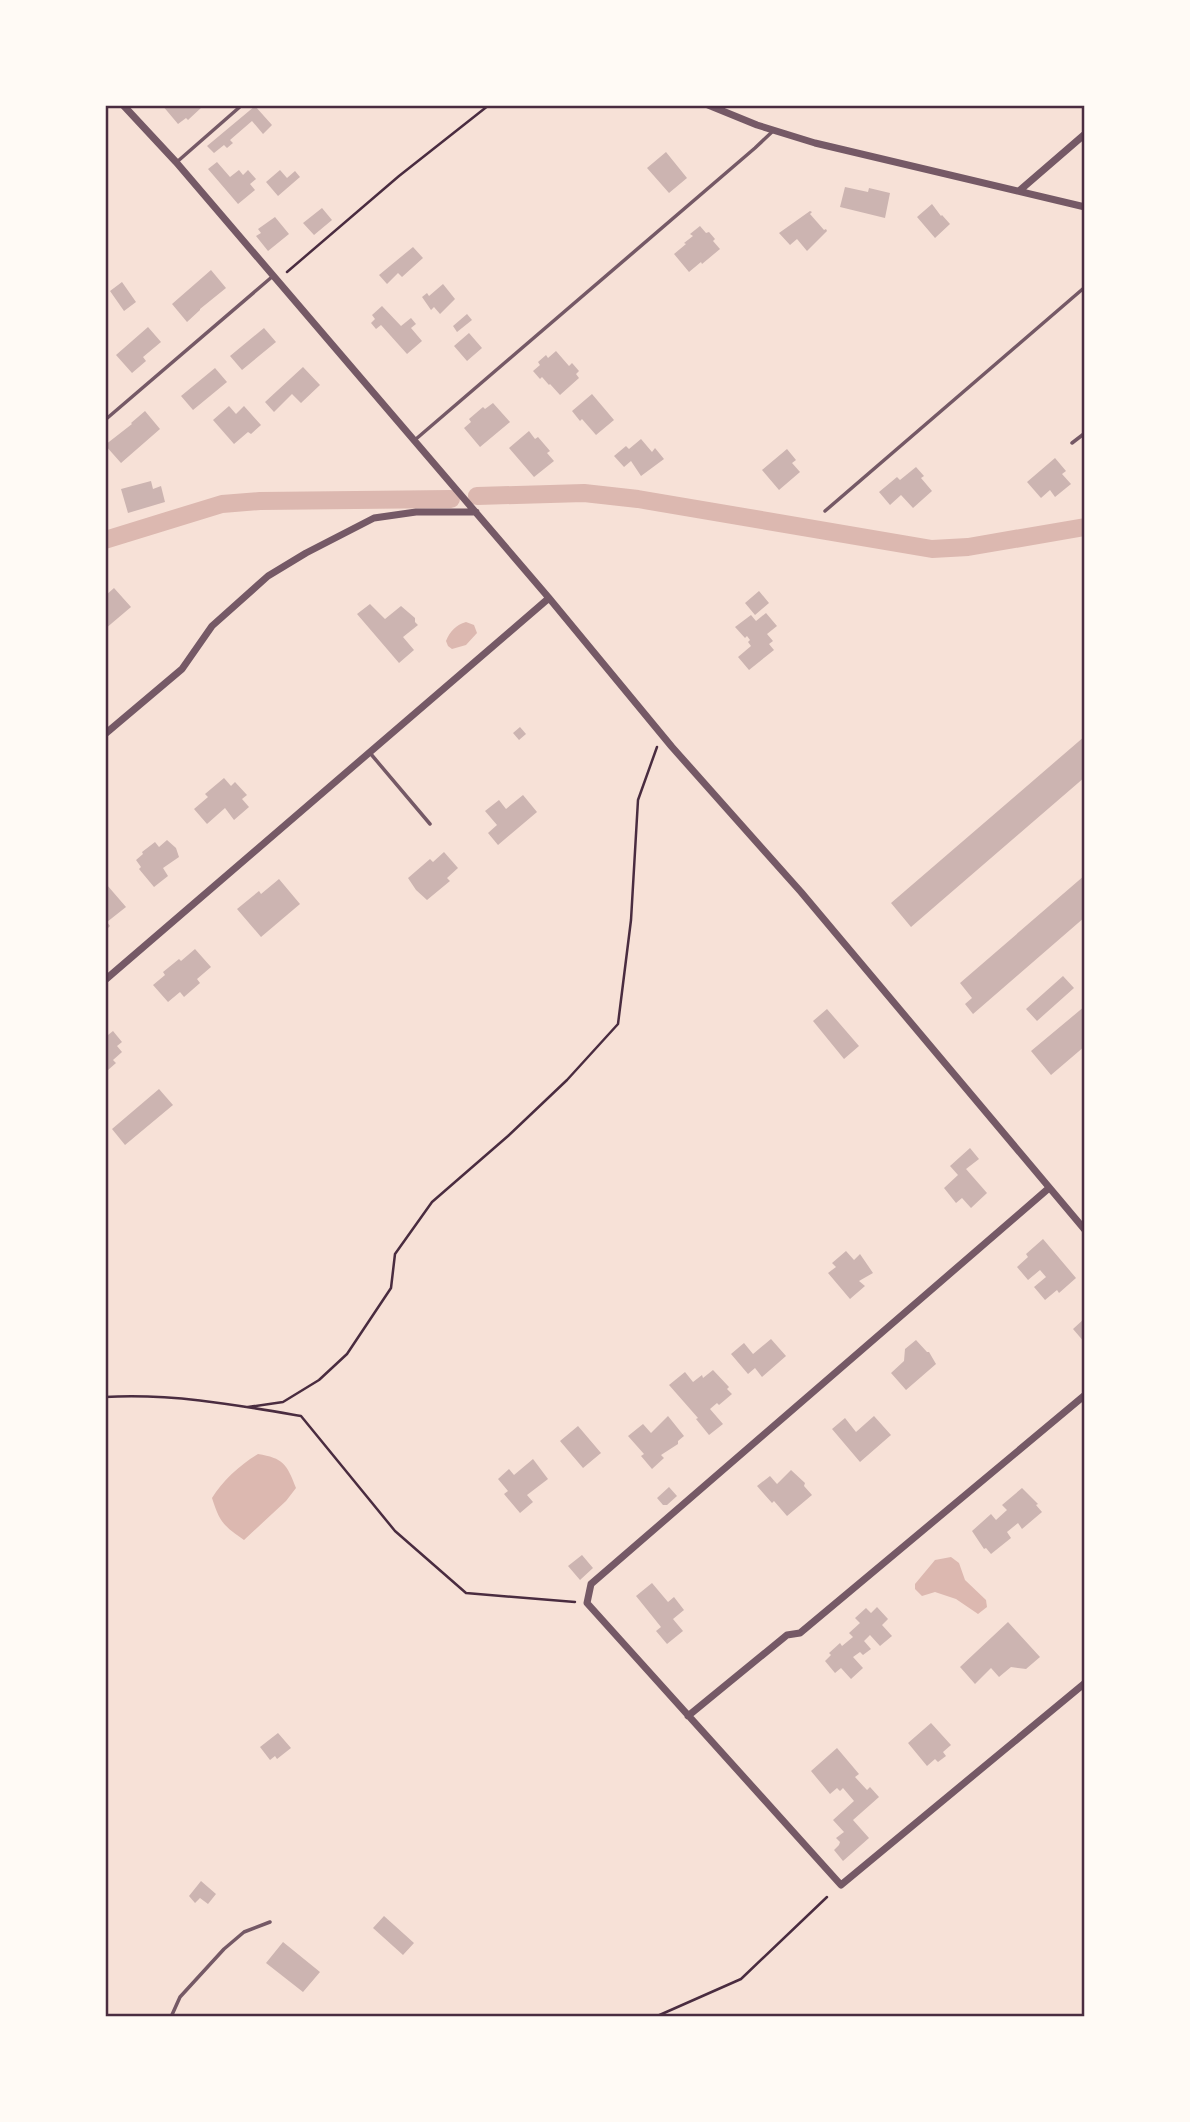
<svg xmlns="http://www.w3.org/2000/svg" width="1190" height="2122" viewBox="0 0 1190 2122" font-family="Karla,sans-serif">
<style>
.water{fill:#dcb8b0}
.lines{fill:none;stroke-linecap:round;stroke-linejoin:round}
.canal{stroke:#dcb8b0;stroke-width:18}
.building{fill:#ccb4b1}
.path{stroke:#4a2c40;stroke-width:2.5}
.service{stroke:#755966;stroke-width:3.5}
.minor{stroke:#755966;stroke-width:7}
.neatline{fill:none;stroke:#4a2c40;stroke-width:2.5}
</style>
<rect width="100%" height="100%" fill="#f7e1d7"/>
<path class="water" d="M466,622l8,3 3,8 -11,12 -14,4 -4,-3 -2,-5c4,-10 10,-16 20,-19z
M258,1454c25,4 29,10 38,34l-10,13 -42,39c-21,-15 -24,-17 -32,-42 10,-17 29,-34 46,-44z
M951,1557l8,6 6,17 21,20 1,7 -9,7 -22,-15 -21,-7 -13,4 -7,-7v-5l20,-24z"/>
<g class="lines">
<path class="canal" d="M477,496l107,-3 54,6 294,50 36,-2 117,-20
M105,540l117,-36 38,-3 191,-2"/>
</g>
<path class="building" d="M162,105h38l2,2 -14,13 -2,-2 -8,6z
M255,106l17,19 -9,9 -11,-13 -22,19 3,3 -6,5 -3,-3 -10,8 -7,-7z
M666,152l21,26 -18,15 -22,-25z
M217,162l13,15 9,-7 4,5 5,-5 8,9 -6,5 5,6 -17,14 -30,-35z
M280,170l7,8 8,-7 5,6 -22,19 -12,-14z
M845,187l23,5 1,-4 21,5 -5,25 -45,-11z
M932,204l9,12 1,-1 8,9 -15,14 -18,-21z
M322,208l10,12 -18,15 -11,-12z
M810,211l2,1 -2,2 14,16 2,-1 1,2 -20,20 -10,-12 -7,6 -11,-12z
M275,217l14,17 -21,17 -12,-15 5,-3 -3,-4z
M700,226l6,7 3,-1 6,7 -2,2 7,8 -18,15 -1,-2 -12,10 -15,-18 12,-10 -2,-1 9,-7 -3,-2z
M413,247l10,11 -21,19 -4,-4 -11,11 -8,-9z
M211,270l15,18 -26,21v1l-13,12 -15,-18z
M122,282l14,20 -12,9 -14,-20z
M443,284l12,15 -15,15 -6,-7 -3,3 -9,-13 5,-4 2,3z
M382,306l19,20 10,-8 5,6 -5,4 11,13 -15,13 -26,-29 -5,4 -5,-6 4,-4 -3,-4z
M467,314l5,6 -15,12 -4,-6z
M148,327l13,15 -18,15 3,4 -14,12 -16,-18z
M264,328l12,14 -34,28 -12,-14z
M469,333l13,15 -15,13 -13,-15z
M556,351l13,15 3,-3 7,8 -3,3 3,4 -19,17 -10,-11 -1,1 -7,-8 -2,2 -7,-8 7,-6 -2,-3 8,-7 2,3z
M303,367l17,18 -19,18 -9,-9 -18,18 -9,-10z
M215,368l12,14 -34,28 -12,-14z
M592,394l22,26 -18,15 -14,-16 -2,2 -8,-10z
M493,403l17,19 -30,25 -16,-19 7,-6 -2,-3 14,-12 2,2z
M229,406l7,8 8,-8 17,19 -10,9 -3,-2 -14,12 -21,-24z
M145,411l15,18 -39,34 -16,-18 27,-21 -1,-1z
M529,431l6,8 3,-2 12,14 -3,2 7,8 -20,16 -25,-29z
M641,439l11,13 3,-4 9,11 -23,17 -10,-15 -7,6 -10,-11 12,-10 3,3z
M787,449l9,11 -4,3 8,9 -21,18 -17,-20z
M1055,458l11,13 -4,3 9,10 -16,13 -5,-7 -9,8 -14,-16z
M916,467l8,9 -3,2 11,13 -19,17 -12,-13 -11,10 -11,-13 18,-15 3,3z
M151,481l2,8 8,-3 4,16 -37,11 -7,-24z
M114,588l17,19 -26,22v-33z
M759,591l10,12 -14,12 -10,-12z
M370,604l15,15 16,-13 14,12v4l3,3 -15,12 11,13 -15,13 -42,-49z
M766,613l11,13 -10,8 6,7 -4,3 5,6 -25,20 -11,-13 13,-11 -3,-4 2,-2 -3,-4 -2,2 -10,-11 16,-12 5,6z
M520,727l6,7 -7,6 -6,-7z
M1085,736v41l-174,150 -20,-24z
M224,778l7,8 4,-4 12,13 -5,4 7,8 -15,13 -9,-12 -18,16 -13,-15 14,-12 -3,-3z
M523,795l14,17 -39,33 -10,-12 9,-8 -12,-14 14,-11 7,9z
M167,840l9,8 3,9 -16,11 5,8 -14,11 -15,-18 2,-2 -5,-7 7,-6 -1,-2 13,-10 4,5z
M444,852l14,16 -11,10 3,3 -23,19 -11,-10 -8,-12 22,-19 3,3z
M1085,875v42l-112,97 -8,-10 7,-6 -12,-15z
M279,879l21,25 -39,33 -24,-28 22,-18 2,3z
M107,885l19,22 -19,15 3,4 -5,5v-44z
M195,949l16,18 -14,12 3,4 -16,14 -4,-5 -12,10 -15,-17 12,-10 -2,-3 16,-13 2,2z
M1063,976l11,12 -37,33 -11,-12z
M1085,1006v40l-34,29 -20,-24z
M827,1009l32,37 -15,13 -31,-38z
M113,1031l9,11 -5,4 5,6 -9,8 3,3 -8,7 -3,-3v-35l3,3z
M159,1089l14,16 -48,40 -13,-16z
M970,1148l9,11 -13,10 21,24 -16,15 -9,-10 -6,5 -12,-15 14,-13 -8,-9z
M1043,1239l33,39 -17,15 -2,-3 -12,10 -11,-13 12,-10 -6,-7 -12,10 -11,-13 11,-10 -2,-3z
M846,1251l8,9 6,-6 13,19 -14,8 6,5 -15,13 -22,-26 8,-6 -4,-4z
M1085,1318v25l-12,-14z
M771,1339l15,17 -24,21 -7,-9 -7,6 -17,-20 13,-11 9,11z
M916,1340l11,12h2l7,12 -30,26 -15,-17 13,-12 1,-12z
M713,1370l16,17 -2,2 5,5 -13,11 -2,-2 -7,6 13,15 -14,11 -13,-16 2,-1 -29,-33 16,-13 8,10 9,-7 1,3z
M668,1416l16,20 -6,5v3l-17,11 3,3 -12,11 -11,-13 3,-2 -16,-18 15,-12 8,9z
M874,1416l17,19 -31,27 -28,-33 13,-11 11,14z
M578,1426l23,27 -18,15 -23,-27z
M533,1459l15,20 -21,16 6,7 -13,11 -16,-19 4,-3 -10,-12 11,-10 5,6z
M791,1470l14,13 -1,3 8,9 -25,21 -13,-15 -2,2 -15,-17 13,-10 7,8z
M669,1487l8,9 -10,9h-4l-6,-7z
M1022,1488l16,16 -2,1 6,7 -20,17 -4,-6 -11,9 4,6 -20,16 -5,-6 -2,1 -12,-18 19,-17 5,6 11,-10 -5,-5z
M582,1555l11,13 -13,12 -12,-14z
M652,1583l16,19 6,-5 10,13 -11,9 10,12 -16,13 -11,-13 5,-4 -25,-31z
M877,1607l11,12 -6,6 10,11 -12,10 -10,-11 -6,6 7,8 -8,6 -3,-3 -7,5 10,11 -12,11 -10,-11 -6,5 -10,-12 6,-6 -2,-2 11,-10 2,3 11,-9 -4,-4 11,-10 -5,-5 11,-10 5,5z
M1008,1622l32,35 -14,12 -15,-2 -12,10 -8,-9 -16,16 -15,-17z
M931,1723l20,22 -8,7 3,4 -8,6 -3,-3 -8,7 -19,-23z
M278,1733l13,15 -14,11 -2,-3 -5,4 -10,-13z
M837,1748l22,26 -4,3 12,13 3,-3 9,10 -26,23 16,18 -26,23 -9,-11 5,-5 1,-3 -4,-4 8,-6 -11,-12 21,-19 -11,-13 -3,3 -3,-3 -7,6 -19,-23z
M201,1881l15,13 -8,10 -8,-6 -5,5 -6,-7z
M384,1916l30,27 -11,12 -30,-27z
M283,1942l37,30 -17,20 -37,-29z"/>
<g class="lines">
<path class="path" d="M287,272l112,-96 90,-71
M105,1397c66,-4 132,8 196,19l94,115 71,62 109,9
M248,1407l35,-5 36,-22 28,-26 44,-66 4,-34 37,-52 76,-66 59,-56 51,-56 13,-104 7,-120 19,-53
M655,2017l86,-38 86,-82"/>
<path class="service" d="M178,161l64,-56
M105,420l168,-144
M416,439l339,-291 18,-17
M1072,443l13,-10
M825,511l260,-224
M370,753l60,71
M171,2017l9,-20 44,-48 20,-17 26,-10"/>
<path class="minor" d="M123,105l53,57 373,436 123,149 129,145 284,338
M708,105l49,20 58,18 270,64
M1019,191l66,-57
M105,734l77,-65 30,-43 56,-50 38,-23 68,-35 42,-6h60
M105,980l444,-382
M1049,1188l-458,396 -4,19 254,282 244,-202
M688,1716l99,-81 13,-2 285,-238"/>
</g>
<rect width="1190" height="2122" fill="none" stroke="#fffaf5" stroke-width="214"/>
<rect x="107" y="107" width="976" height="1908" class="neatline"/>
</svg>
